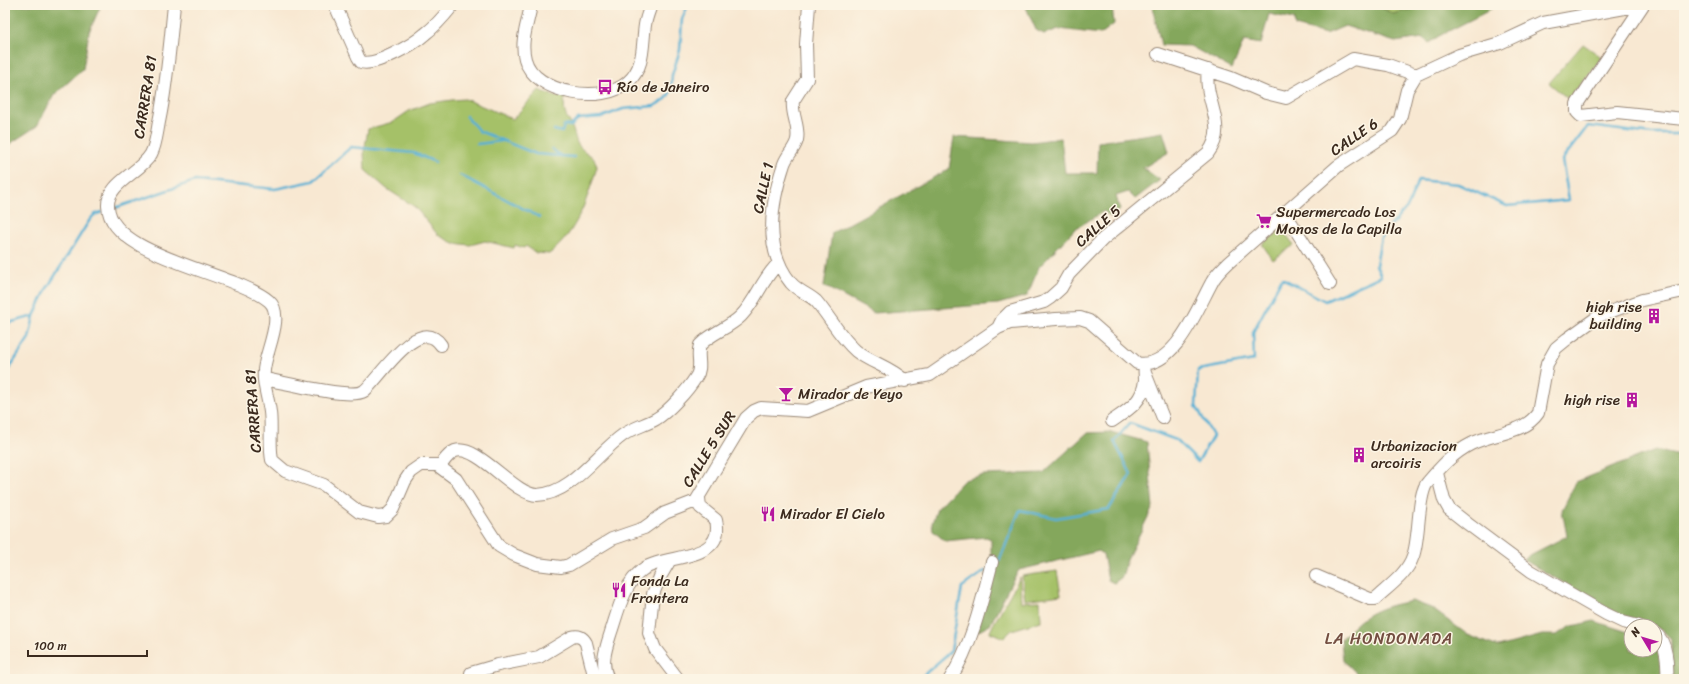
<svg xmlns="http://www.w3.org/2000/svg" width="1689" height="684" viewBox="0 0 1689 684" font-family="Sriracha,sans-serif">
<style>
.green{fill:#a5c168;stroke:#707643}
.forest{fill:#84a75c;stroke:#60683d}
.lines{fill:none;stroke-linecap:round;stroke-linejoin:round}
.stream{stroke:#56b0d4;stroke-width:2.5}
.minor-casing{stroke:#9a8978;stroke-width:14}
.minor{stroke:#fff;stroke-width:12}
.labels{text-anchor:middle;dominant-baseline:central;stroke-width:3;stroke-linejoin:round;paint-order:stroke}
.poi-label{font-size:15px;fill:#3b2a1e;stroke:#fcf5e5;text-anchor:start}
.street-label{font-size:15px;fill:#3b2a1e;stroke:#fcf5e5}
.neighbourhood-label{font-size:16px;letter-spacing:1px;fill:#734e41;stroke:#fcf5e5}
</style>
<rect width="100%" height="100%" fill="#fcf5e5"/>
<filter id="ink" filterUnits="userSpaceOnUse"><feTurbulence type="fractalNoise" baseFrequency=".025" numOctaves="2"/><feDisplacementMap in="SourceGraphic" scale="8" xChannelSelector="R" yChannelSelector="G"/><feConvolveMatrix kernelMatrix="1 2 1 2 8 2 1 2 1" color-interpolation-filters="sRGB"/></filter>
<filter id="wash" filterUnits="userSpaceOnUse"><feTurbulence type="fractalNoise" baseFrequency=".012" numOctaves="4" result="noise"/><feDisplacementMap in="SourceGraphic" scale="16" xChannelSelector="R" yChannelSelector="G"/><feGaussianBlur stdDeviation="0.9" result="paint"/><feColorMatrix in="noise" values="0 0 0 0 0 0 0 0 0 0 0 0 0 0 0 0 0 1.4 0 .05"/><feComposite in="paint" operator="in"/></filter>
<g filter="url(#wash)">
<rect width="100%" height="100%" fill="#f8e8d2"/>
<path class="green" d="M1377,5h50l-34,9z
M1583,44l20,14 -35,41 -19,-16z
M539,90l15,6 11,1c-3,22 4,18 9,36 2,6 2,11 8,16 8,8 12,5 15,18 -10,32 -20,66 -48,87l-13,-1 -10,-7 -2,2 -9,-3 -1,3 -29,-7 -15,4 -17,-2 -15,-8 -23,-28 -28,-18 -22,-19 -1,-18 4,-23 25,-7 16,-11 21,-8 22,-3 13,-1 48,20z
M1282,229l12,16 -21,15 -11,-16z
M1057,571l4,24 -36,5 -3,-24z
M1020,577l1,25 19,-1 1,20 -29,9 -8,8 -14,-6 3,-7z"/>
<path class="forest" d="M5,5h96l-12,27 -6,37 -29,26 -17,31 -32,21z
M1025,5h87l2,19 -13,10 -42,-5 -15,5 -8,-4z
M1152,5h225l16,9 34,-9h67l-6,6 -49,25 -10,7 -6,-5 -28,4 -50,-16 -19,8 -31,-8 -1,-7 -25,-5 -8,30 -17,-3 -12,28 -42,-23 -29,-1z
M1163,132l6,20 -26,16 17,12 -25,19 -7,-7 -12,4 4,14 -10,7 -6,-6 -29,18 -36,38 -12,29 -29,8 -124,9 -50,-27 8,-53 117,-64 5,-32 78,5 29,-4 4,35h32l1,-31z
M1111,432l36,10 6,65 -26,52 -5,18 -8,6 -6,-3 -5,-26 -4,-3 -80,19 -8,13 -21,42 -13,7 14,-77v-16l-5,-2 -41,4 -12,-10 -1,-8 5,-14 27,-29 20,-5 59,-2 44,-40z
M1655,450l29,7v222h-13v-40l-10,-10 -42,-14 -95,-55 4,-4 39,-20 -5,-26 14,-28z
M1412,601l19,7 37,27 30,12 44,-12h14l16,-9 22,-5 37,12v17h24v-8l8,17v20h-299c-8,-4 -13,-13 -21,-18l-2,-21c22,-27 38,-33 71,-39z"/>
<g class="lines">
<path class="stream" d="M466,116l13,15 57,23 38,3
M554,130l8,2 2,-7 7,1 7,-7 24,-2 21,-8 31,-3 12,-7 5,-8 1,-16 8,-25 2,-31 6,-14
M477,144l25,-3
M552,149l9,7
M460,175l79,42
M115,208l80,-27 80,8 38,-8 38,-34 63,6 21,9
M5,324l29,-8 12,-26 43,-69 5,-6 8,-3
M5,375l24,-37 5,-22
M995,563l5,-4 20,-49 36,8 53,-9 22,-35 -17,-33 16,-18 46,17 22,22 15,-26 -17,-30 2,-36 56,-10 -1,-28 29,-54 43,23 56,-25 -5,-11 5,-28 27,-31 10,-26 40,4 49,22 62,-6 -7,-40 26,-34 64,8h32
M919,679l32,-28 11,-64 23,-16"/>
</g>
</g>
<g filter="url(#ink)">
<g class="lines">
<defs>
<path id="minor" d="M174,5c-4,39 -7,79 -15,117 -2,10 -3,23 -8,32 -11,19 -44,29 -43,52 2,51 127,66 161,95 15,13 -1,46 -4,63 -4,16 3,32 5,48 2,16 -1,32 2,48l13,11 39,14 35,27 19,5 8,-1 7,-7 12,-28 6,-9 10,-7h16l19,14 43,67 15,9 23,9 24,3 8,-2 43,-26 32,-11 21,-15 31,-12 50,-83 8,-7 7,-3 47,3 58,-24 64,-12 68,-47 12,-5 46,-4 24,-1 9,3 48,42c37,8 61,-56 75,-81 4,-8 10,-13 16,-19l110,-97 54,-35 8,-12 7,-29 9,-15 43,-20 41,-12 43,-20 98,-18
M335,5l23,52 3,5c14,5 53,-18 64,-28 11,-8 20,-19 28,-29
M531,5c-3,18 -11,36 -6,54 9,35 78,46 103,23 17,-15 14,-37 17,-57 1,-7 4,-14 6,-20
M809,5l-3,39 1,35 -14,22c-2,13 7,26 4,39 -2,9 -10,15 -13,24 -13,39 -21,85 7,119 7,8 17,11 25,18 14,16 23,35 40,50 15,12 35,16 49,30
M1643,5l-66,99v8l4,4 36,-4 67,7
M1158,54l73,24 35,15 20,5 67,-39 35,6 28,10
M1285,213l45,71
M998,328l4,-8 8,-8 34,-10 6,-4 11,-10 8,-14 34,-35 105,-86c21,-27 -5,-52 0,-83
M1145,373l18,45
M264,379c19,3 86,21 100,12 13,-9 55,-79 77,-46
M1112,421c16,-11 31,-19 33,-41 0,-5 -1,-10 0,-16
M440,466c4,-5 8,-12 15,-15 23,-7 59,44 82,44 35,-1 60,-42 86,-60 10,-7 22,-10 33,-16 12,-7 32,-29 40,-42 7,-10 0,-21 4,-32 11,-12 29,-17 41,-29 16,-16 21,-38 38,-53
M1437,473l7,27 5,9 19,15 63,47 75,43 17,8 16,4
M670,560l-10,17 -7,17 -4,39 6,16 23,30
M1316,576l54,23h5c14,-13 32,-25 38,-43 7,-18 4,-63 15,-74 12,-14 25,-29 43,-38 21,-11 53,-10 67,-31l9,-49 9,-16 11,-9 32,-23 43,-16 42,-9
M1655,633c12,8 13,33 12,46
M471,673l27,-8 41,-8 33,-20c6,-2 11,0 14,6l9,36
M608,679c-8,-16 -2,-31 3,-47 7,-21 13,-48 31,-62 22,-17 84,-7 74,-50l-16,-13 -1,-9
M950,679c22,-34 32,-78 42,-117"/>
</defs>
<use href="#minor" class="minor-casing"/>
<use href="#minor" class="minor"/>
</g>
</g>
<defs>
<symbol id="bus-bare" viewBox="-9 -9 18 18"><path d="M-5-6H5V4H4V6H2V4H-2V6H-4V4H-5ZM-3.5-4V0h7V-4ZM-3.5 1.2v1.5H-2V1.2ZM2 1.2v1.5H3.5V1.2Z" fill="#b5179e" stroke="#fcf5e5" stroke-width="2.5" paint-order="stroke"/></symbol>
<symbol id="supermarket-bare" viewBox="-9 -9 18 18"><path d="M-6-5.5h2.5l.6 2H6L4.5 2H-2.5L-4.4-4H-6ZM-1.5 3.2a1.3 1.3 0 1 0 .1 0ZM3 3.2a1.3 1.3 0 1 0 .1 0Z" fill="#b5179e" stroke="#fcf5e5" stroke-width="2.5" paint-order="stroke"/></symbol>
<symbol id="building-bare" viewBox="-9 -9 18 18"><path d="M-4-6H4V6H1V3H-1V6H-4ZM-2.5-4.3h1.7v1.8h-1.7ZM.8-4.3h1.7v1.8H.8ZM-2.5-1h1.7V.8h-1.7ZM.8-1h1.7V.8H.8Z" fill="#b5179e" stroke="#fcf5e5" stroke-width="2.5" paint-order="stroke"/></symbol>
<symbol id="bar-bare" viewBox="-9 -9 18 18"><path d="M-6-5H6L.8 .8V4.5H3.5V6h-7V4.5H-.8V.8Z" fill="#b5179e" stroke="#fcf5e5" stroke-width="2.5" paint-order="stroke"/></symbol>
<symbol id="restaurant-bare" viewBox="-9 -9 18 18"><path d="M-5-6h1v4h1v-4h1v4h1v-4h1v5L-1.5 .5V6h-2V.5L-5-1ZM5-6V6H3V1.5H1.5Q1.5-4 5-6Z" fill="#b5179e" stroke="#fcf5e5" stroke-width="2.5" paint-order="stroke"/></symbol>
</defs>
<g fill-rule="evenodd">
<use href="#bus-bare" x="594" y="76" width="22" height="22"/>
<use href="#supermarket-bare" x="1253" y="210" width="22" height="22"/>
<use href="#building-bare" x="1643" y="305" width="22" height="22"/>
<use href="#bar-bare" x="775" y="383" width="22" height="22"/>
<use href="#building-bare" x="1621" y="389" width="22" height="22"/>
<use href="#building-bare" x="1348" y="444" width="22" height="22"/>
<use href="#restaurant-bare" x="757" y="503" width="22" height="22"/>
<use href="#restaurant-bare" x="608" y="579" width="22" height="22"/>
</g>
<g class="labels">
<g class="poi-label">
<text x="617" y="87">Río de Janeiro</text>
<text x="1276" y="212">Supermercado Los<tspan x="1276" dy="17">Monos de la Capilla</tspan></text>
<text x="1642" y="307" text-anchor="end">high rise<tspan x="1642" dy="17">building</tspan></text>
<text x="798" y="394">Mirador de Yeyo</text>
<text x="1620" y="400" text-anchor="end">high rise</text>
<text x="1371" y="446">Urbanizacion<tspan x="1371" dy="17">arcoiris</tspan></text>
<text x="780" y="514">Mirador El Cielo</text>
<text x="631" y="581">Fonda La<tspan x="631" dy="17">Frontera</tspan></text>
</g>
<g class="street-label">
<text transform="translate(145 97) rotate(-81)">CARRERA 81</text>
<text transform="translate(1354 137) rotate(-34)">CALLE 6</text>
<text transform="translate(763 188) rotate(-78)">CALLE 1</text>
<text transform="translate(1098 226) rotate(-41)">CALLE 5</text>
<text transform="translate(253 411) rotate(-94)">CARRERA 81</text>
<text transform="translate(709 449) rotate(-58)">CALLE 5 SUR</text>
</g>
<g class="neighbourhood-label">
<text x="1389" y="638">LA HONDONADA</text>
</g>
</g>
<rect width="1689" height="684" fill="none" stroke="#fcf5e5" stroke-width="20"/>
<g transform="translate(1643 638) rotate(308)"><circle r="19" fill="#fcf5e5" stroke="#afa495"/>
<path d="M0-3L7 15L0 10L-7 15Z" fill="#b5179e"/>
<text y="-6" font-size="11" font-weight="bold" text-anchor="middle" fill="#3b2a1e">N</text>
</g>
<path d="M28 650v6h119v-6" fill="none" stroke="#3b2a1e" stroke-width="2"/>
<text x="34" y="650" font-size="12" fill="#3b2a1e" stroke="#fcf5e5" stroke-width="3" paint-order="stroke">100 m</text>
</svg>
